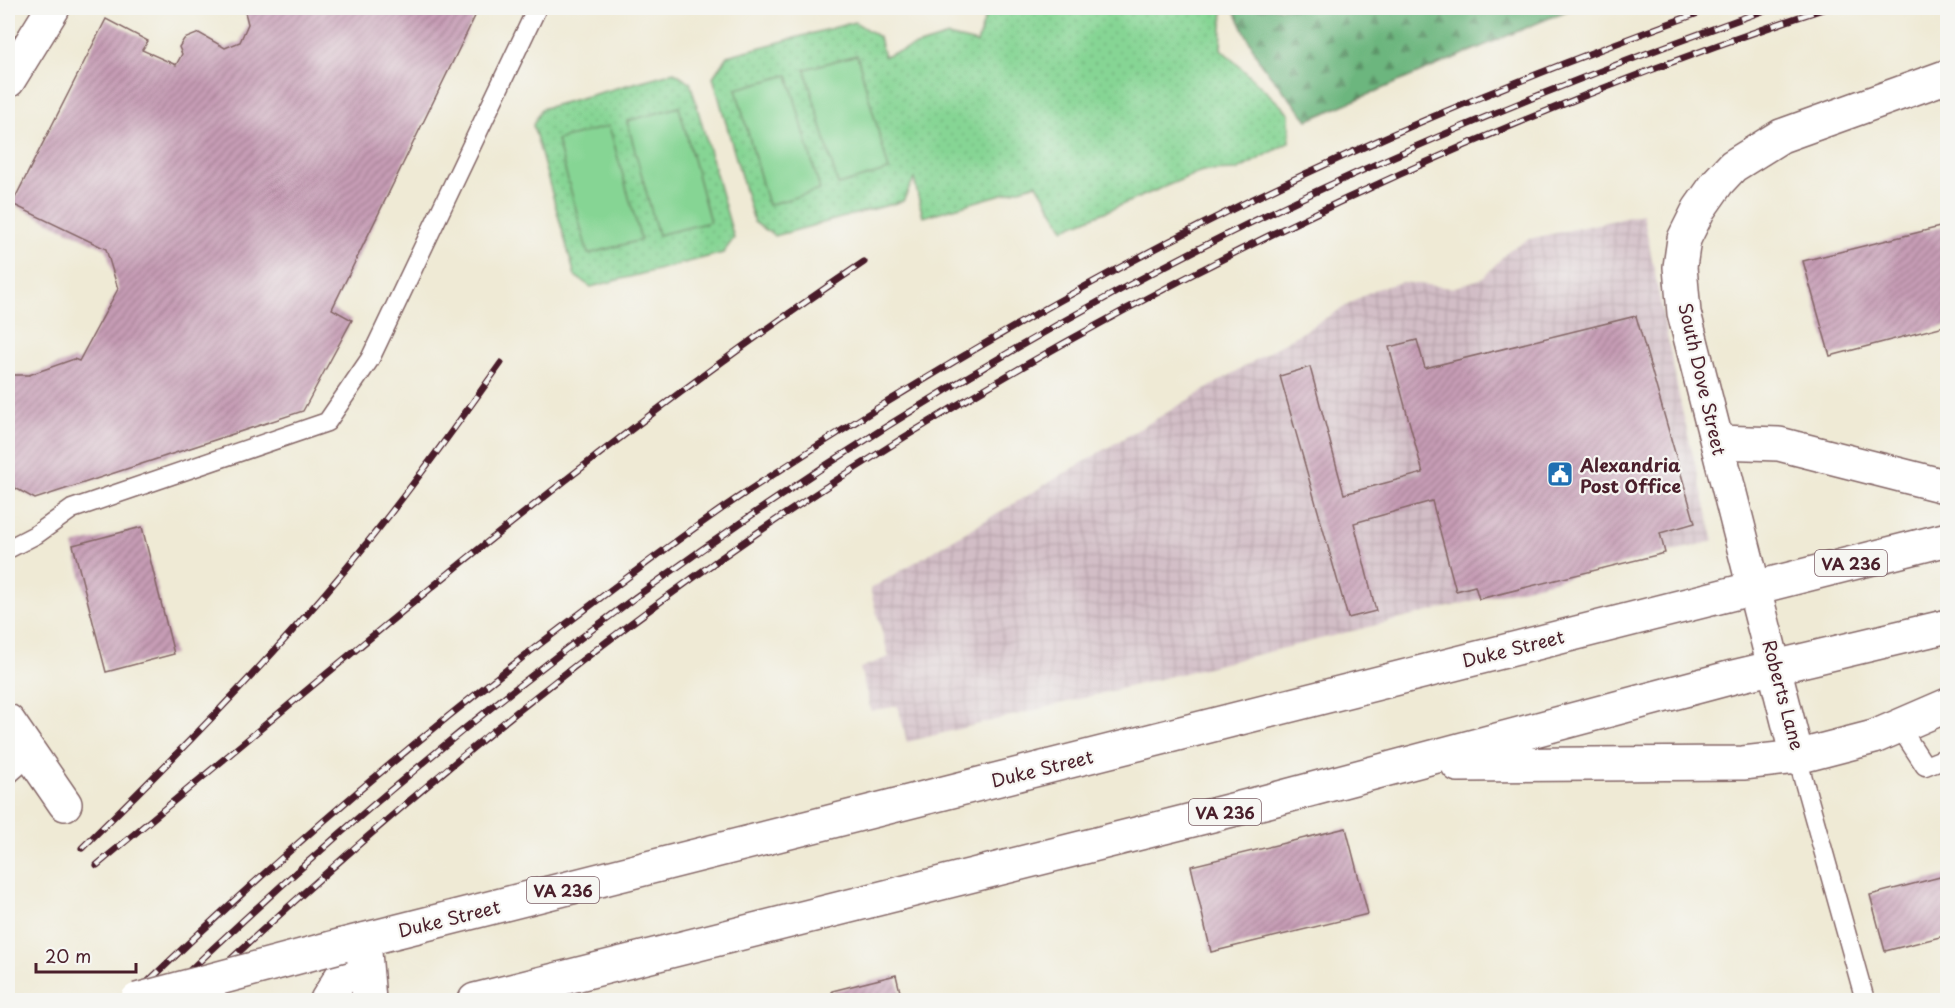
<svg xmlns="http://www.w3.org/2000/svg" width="1955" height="1008" viewBox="0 0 1955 1008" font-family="'Playpen Sans',sans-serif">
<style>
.industrial{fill:url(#industrial-grid)}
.forest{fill:url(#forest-firs);stroke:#5b6a54;stroke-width:1.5}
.park{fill:url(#park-dots);stroke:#687a60;stroke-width:1.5}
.pitch{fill:#86d594;stroke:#687a60;stroke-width:1.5}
.building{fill:url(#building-hatch)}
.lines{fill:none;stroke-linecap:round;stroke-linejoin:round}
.service-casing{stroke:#846666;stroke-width:21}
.minor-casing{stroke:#846666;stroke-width:36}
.tertiary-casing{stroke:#846666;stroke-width:36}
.primary-casing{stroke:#846666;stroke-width:36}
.service{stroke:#fff;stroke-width:18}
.minor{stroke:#fff;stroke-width:33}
.tertiary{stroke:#fff;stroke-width:33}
.primary{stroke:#fff;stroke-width:33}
.rail-casing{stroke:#4a1f2b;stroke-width:7}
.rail{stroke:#f6f6f2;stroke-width:4.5;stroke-dasharray:14;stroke-linecap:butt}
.primary-bridge-casing{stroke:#846666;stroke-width:36;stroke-linecap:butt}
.primary-bridge{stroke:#fff;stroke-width:33}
.labels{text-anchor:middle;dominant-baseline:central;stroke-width:4.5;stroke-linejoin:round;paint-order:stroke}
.shield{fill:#f6f6f2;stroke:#7e6067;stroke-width:1.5}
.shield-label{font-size:16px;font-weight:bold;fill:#4a1f2b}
.street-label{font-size:18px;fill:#4a1f2b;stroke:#f6f6f2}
.poi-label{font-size:18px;font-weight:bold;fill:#4a1f2b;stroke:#f6f6f2;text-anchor:start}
</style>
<defs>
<pattern id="industrial-grid" width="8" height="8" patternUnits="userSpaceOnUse" patternTransform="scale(1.5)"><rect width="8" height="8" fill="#d2bdc6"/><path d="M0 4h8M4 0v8" fill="none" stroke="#b6a2aa"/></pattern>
<pattern id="forest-firs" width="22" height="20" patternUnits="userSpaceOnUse" patternTransform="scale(1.5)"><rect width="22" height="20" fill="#6cb67e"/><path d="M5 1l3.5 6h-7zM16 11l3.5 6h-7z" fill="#5b9367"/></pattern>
<pattern id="park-dots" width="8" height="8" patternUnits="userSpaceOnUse" patternTransform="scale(1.5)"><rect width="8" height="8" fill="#86d594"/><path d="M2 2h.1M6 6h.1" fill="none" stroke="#75b680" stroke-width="1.8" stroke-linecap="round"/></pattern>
<pattern id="building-hatch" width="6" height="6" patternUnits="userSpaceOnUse" patternTransform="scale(1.5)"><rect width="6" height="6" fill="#c69cb5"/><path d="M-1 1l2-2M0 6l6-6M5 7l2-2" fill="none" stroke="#a37f93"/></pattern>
</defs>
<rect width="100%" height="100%" fill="#f6f6f2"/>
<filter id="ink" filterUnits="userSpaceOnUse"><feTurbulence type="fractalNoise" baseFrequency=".0167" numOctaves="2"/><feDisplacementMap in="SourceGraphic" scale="12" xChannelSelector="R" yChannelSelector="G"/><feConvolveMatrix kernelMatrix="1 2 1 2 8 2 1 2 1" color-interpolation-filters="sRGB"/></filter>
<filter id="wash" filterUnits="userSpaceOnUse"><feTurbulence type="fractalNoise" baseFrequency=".008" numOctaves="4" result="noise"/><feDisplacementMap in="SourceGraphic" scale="24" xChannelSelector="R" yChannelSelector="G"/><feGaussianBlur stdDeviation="1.35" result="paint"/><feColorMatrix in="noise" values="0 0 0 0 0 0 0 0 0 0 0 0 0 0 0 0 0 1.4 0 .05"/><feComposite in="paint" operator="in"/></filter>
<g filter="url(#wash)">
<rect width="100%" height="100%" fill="#efead5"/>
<path class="industrial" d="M1643,214l38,192 33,135 -807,201 -9,-36 -27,5 -11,-43 29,-11 -19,-68 503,-299 29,-8 50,6 31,-10 26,-28 20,-11z"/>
<path class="forest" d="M1233,8h340l-265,112 -47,-56z"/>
<path class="park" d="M988,8h235l-2,41 68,64 1,29 -52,28 -36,1 -138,58 -27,-45 -114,33 -9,-38 -11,22 -128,35 -21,-14 -41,-145 14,-21 128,-34 24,15 5,19 64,-20 29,7z
M674,72l16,10 44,156 -11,15 -132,34 -16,-11 -42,-151 8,-16z"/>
<path class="pitch" d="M857,55l32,115 -51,15 -33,-116z
M788,75l32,115 -52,15 -32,-116z
M679,107l31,115 -52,13 -31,-114z
M609,126l32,114 -53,14 -31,-114z"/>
<g id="blocks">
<path class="building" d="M244,8h235l-147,301 20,11 -49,91 -268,88 -27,-15v-109h21l45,-16 5,2 39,-72 -12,-40 -94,-45 94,-185 42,22 -6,9 34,15 6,-11 -3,-7 5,-8 15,-6 26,15 15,-6 8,-18z
M1948,225v100l-118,31 -27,-95z
M1636,316l59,207 -35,10 5,20 -186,46 -4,-13 -19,5 -24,-90 -78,22 22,88 -28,7 -68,-242 30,-9 34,127 79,-21 -34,-126 28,-7 8,28z
M142,527l32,127 -68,18 -33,-127z
M1346,828l22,86 -157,38 -20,-86z
M1948,875v60l-63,16 -15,-56z
M896,975l6,25h-68l-2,-9z"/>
</g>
</g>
<g filter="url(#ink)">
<use href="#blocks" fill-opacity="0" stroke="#846666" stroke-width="1.5"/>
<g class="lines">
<defs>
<path id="service" d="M8,549l29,-15 35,-25 255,-87 43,-63 167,-351
M1899,726l26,40 23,-9
M1797,757l68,243
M8,775l23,-20"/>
<path id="minor" d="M1948,76l-167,60 -48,30 -15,16 -19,27 -15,30 -4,28 4,46 113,444 77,-20 74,-32
M8,721l57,83"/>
<path id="tertiary" d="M8,81l45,-73
M364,940l5,60
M327,1000l37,-60"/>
<path id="primary" d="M1718,442l61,2 169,43
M1458,765l285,-2 54,-6
M343,945l1605,-406
M475,1000l793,-199 465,-124 215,-51"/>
</defs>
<use href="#service" class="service-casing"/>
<use href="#minor" class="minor-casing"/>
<use href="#tertiary" class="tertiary-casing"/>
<use href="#primary" class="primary-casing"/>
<use href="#service" class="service"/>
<use href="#minor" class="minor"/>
<use href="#tertiary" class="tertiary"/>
<use href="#primary" class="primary"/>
<defs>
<path id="rail" d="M82,848c91,-89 181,-180 263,-278 55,-66 106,-137 156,-207
M97,865c251,-208 496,-421 767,-603
M129,1000c139,-135 283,-259 437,-376 58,-44 116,-89 176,-129 217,-144 448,-275 688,-377 93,-39 187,-76 282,-110
M159,1000c287,-278 609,-519 961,-710 208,-113 428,-203 651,-282
M187,1000c179,-168 367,-328 570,-467 324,-221 696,-402 1069,-525"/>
</defs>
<use href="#rail" class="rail-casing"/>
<use href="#rail" class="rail"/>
<defs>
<path id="primary-bridge" d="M137,1000l206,-55"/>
</defs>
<use href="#primary-bridge" class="primary-bridge-casing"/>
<use href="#primary-bridge" class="primary-bridge"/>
</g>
</g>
<defs>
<symbol id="civic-square" viewBox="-11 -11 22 22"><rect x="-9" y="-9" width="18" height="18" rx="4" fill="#1f6fb2" stroke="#f6f6f2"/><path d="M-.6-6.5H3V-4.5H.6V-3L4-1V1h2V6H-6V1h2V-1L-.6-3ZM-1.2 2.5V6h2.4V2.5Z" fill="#fff"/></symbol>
</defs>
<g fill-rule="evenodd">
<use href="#civic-square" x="1545" y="459" width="30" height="30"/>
</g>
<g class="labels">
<g class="shield">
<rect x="1815" y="550" width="72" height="26" rx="4.5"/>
<rect x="1189" y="799" width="72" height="26" rx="4.5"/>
<rect x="527" y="877" width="72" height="26" rx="4.5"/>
</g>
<g class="shield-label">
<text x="1851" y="563">VA 236</text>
<text x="1225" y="812">VA 236</text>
<text x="563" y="890">VA 236</text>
</g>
<g class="street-label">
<text transform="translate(1703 379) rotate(77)">South Dove Street</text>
<text transform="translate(1513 648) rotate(-14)">Duke Street</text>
<text transform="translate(1784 695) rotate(75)">Roberts Lane</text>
<text transform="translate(1042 768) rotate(-14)">Duke Street</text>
<text transform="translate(449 918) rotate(-14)">Duke Street</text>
</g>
<g class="poi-label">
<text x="1580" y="464">Alexandria<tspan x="1580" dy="21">Post Office</tspan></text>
</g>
</g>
<rect width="1955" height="1008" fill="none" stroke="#f6f6f2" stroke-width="30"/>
<path d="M36 963v9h100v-9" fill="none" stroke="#4a1f2b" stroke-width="3"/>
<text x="45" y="963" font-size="18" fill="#4a1f2b" stroke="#f6f6f2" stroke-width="4.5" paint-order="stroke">20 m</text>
</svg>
